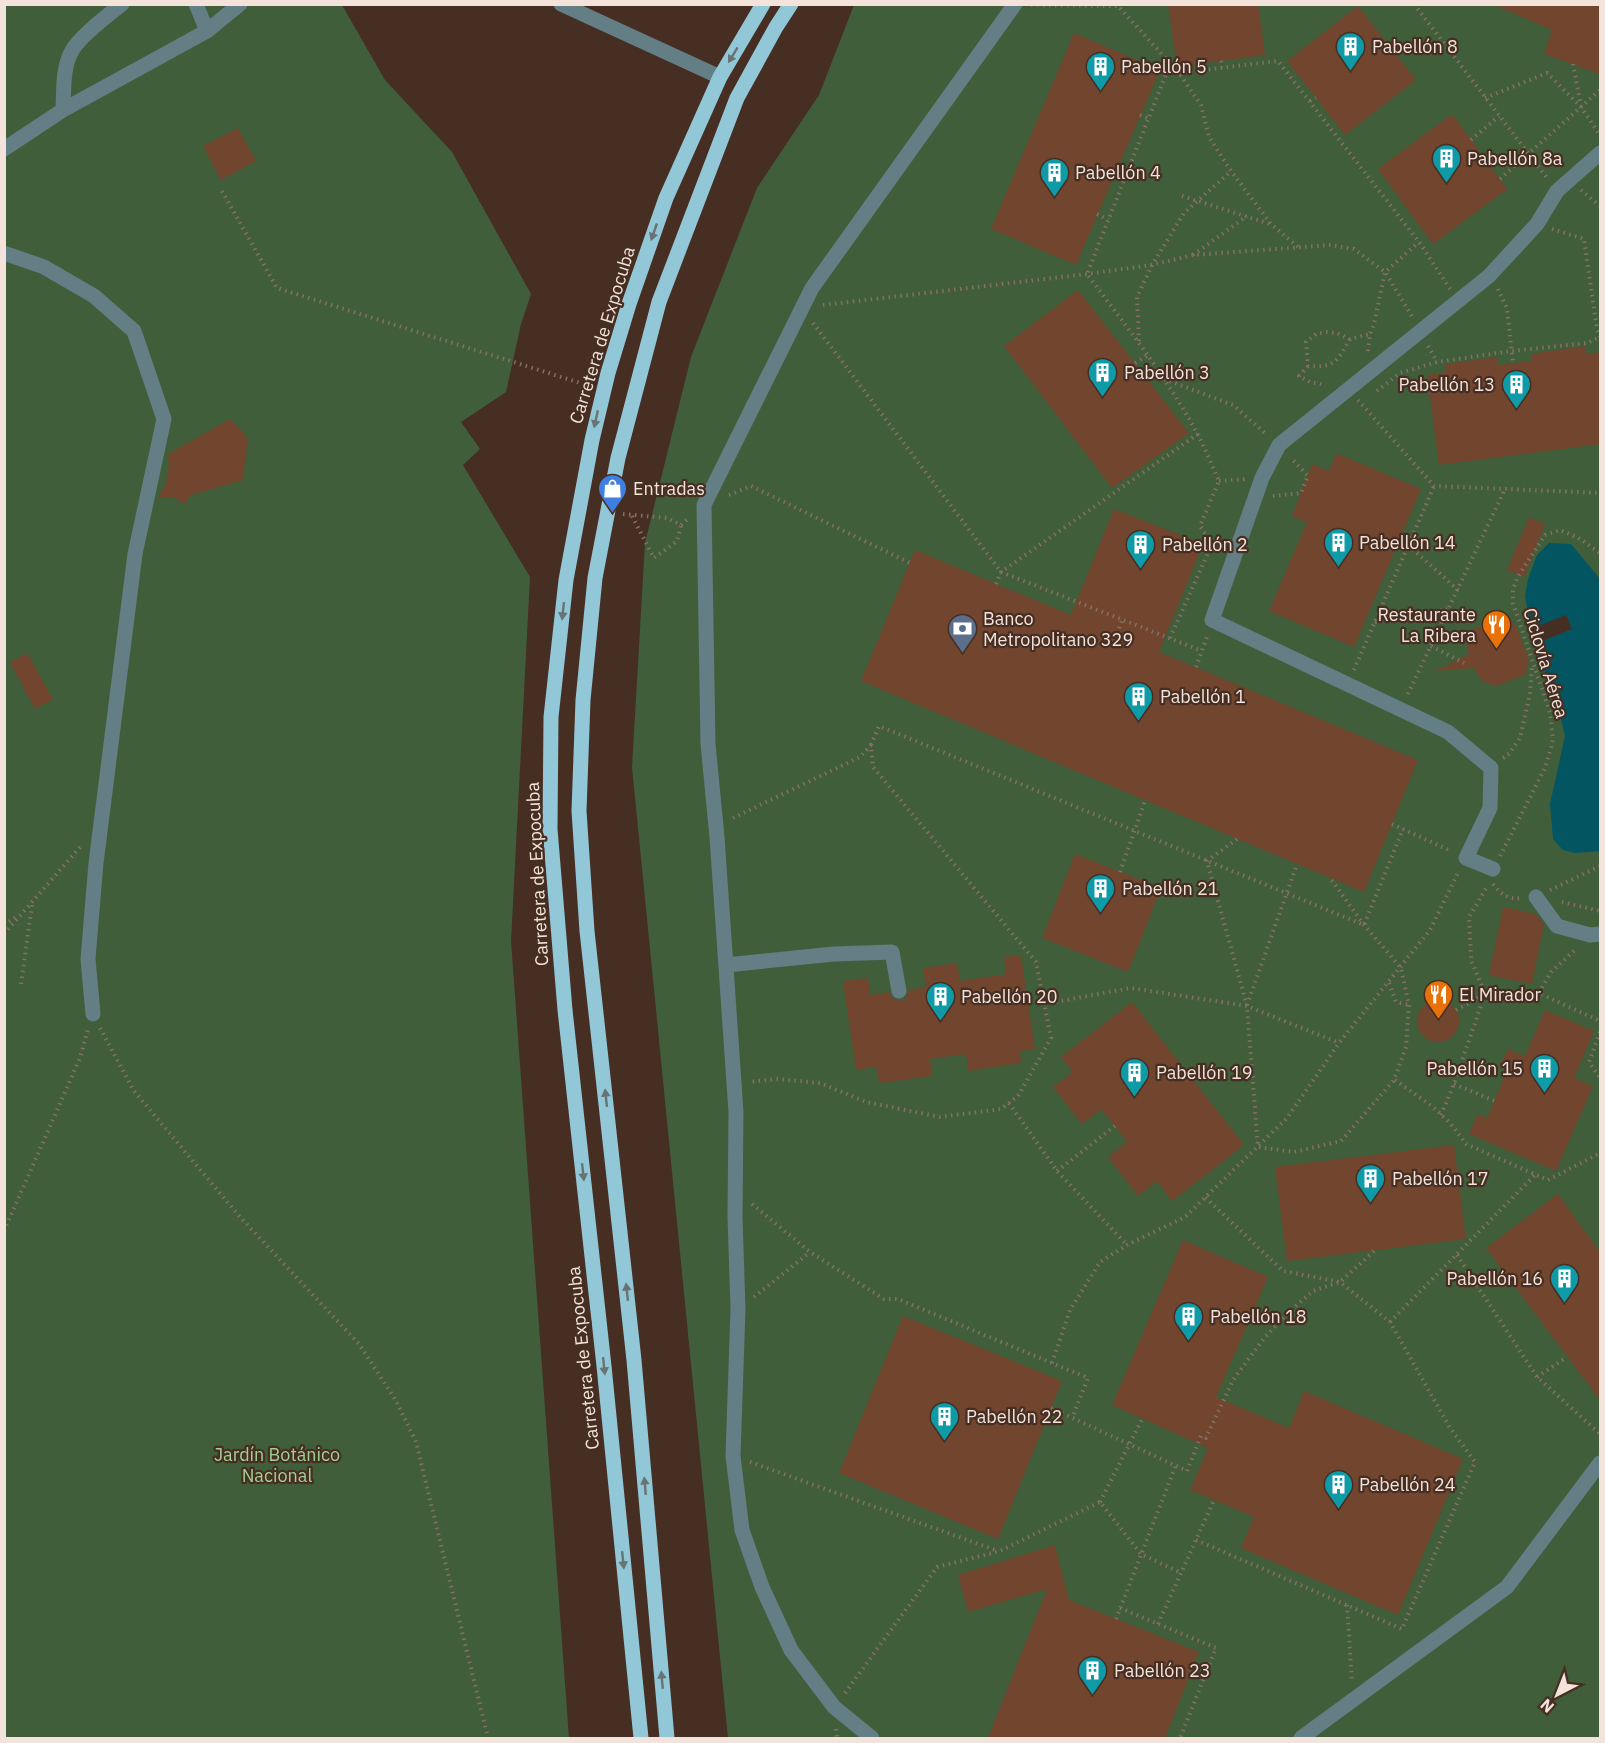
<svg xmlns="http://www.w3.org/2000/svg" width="1605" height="1743" viewBox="0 0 1605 1743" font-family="'IBM Plex Sans',sans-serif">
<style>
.green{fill:#415e3a}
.water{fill:#035562}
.pier{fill:#462e22}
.building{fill:#71452e}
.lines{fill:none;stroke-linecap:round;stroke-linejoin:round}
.path{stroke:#857065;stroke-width:4;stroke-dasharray:1.5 4.5;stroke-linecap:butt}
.minor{stroke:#647e86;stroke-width:15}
.major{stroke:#91c7d7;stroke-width:15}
.oneway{fill:#687373}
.labels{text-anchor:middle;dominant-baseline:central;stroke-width:4.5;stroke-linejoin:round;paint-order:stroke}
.poi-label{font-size:18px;fill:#f3e3db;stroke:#462e22;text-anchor:start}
.street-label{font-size:18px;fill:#f3e3db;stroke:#462e22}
.park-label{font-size:18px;fill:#9fd293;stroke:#462e22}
</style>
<rect width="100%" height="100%" fill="#462e22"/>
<path class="green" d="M5,5h337l43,75 67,72 79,142 -10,30 -15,68 -45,30 19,27 -17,16 67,112 -19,364 58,797h-564z
M854,5h746v1733h-872l-96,-971 13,-224 46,-186 66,-169 62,-93z"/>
<path class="water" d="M1549,543l22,1 29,35v272l-25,2 -12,-3 -10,-11 -3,-35 15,-68 -7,-31 -14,-35 -13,-41 -6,-33 3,-17 9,-24z"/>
<path class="pier" d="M1566,615l6,14 -35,14 -6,-14z"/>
<path class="building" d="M1168,4h90l7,51 -88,12z
M1492,4h108v70l-56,-20 8,-24z
M1358,6l58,74 -71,55 -58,-74z
M1074,33l86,37 -84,195 -85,-36z
M1452,114l55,75 -74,55 -55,-75z
M238,128l18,33 -35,19 -18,-34z
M1078,290l111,143 -77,55 -108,-142z
M1585,346l1,8 14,-2v92l-161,21 -12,-90 19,-3 -1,-8 52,-7 1,8 34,-4 -1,-7z
M230,419l18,19 -5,42 -52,15 -6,9 -10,-6 -17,-1 8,-13 3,-19 -1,-11z
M1336,453l85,36 -67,158 -85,-36 38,-89 -15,-6 20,-52 17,7z
M1114,509l89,35 -44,108 259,108 -54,132 -503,-211 54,-131 156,65z
M1529,517l16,7 -21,53 -17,-7z
M1508,617l8,9 13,34 -4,15 -29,11 -15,-6 -7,-12 -39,3 34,-17 -2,-10 8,-16z
M27,653l26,46 -18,10 -25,-47z
M1075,854l86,34 -33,84 -86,-34z
M1503,907l33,7 8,10 -12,60 -43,-9z
M1021,955l14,94 -15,2 1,12 -53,8 -2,-17 -36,5 2,17 -53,7 -2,-16 -21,3 -13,-89 25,-3 2,17 19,-3 3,6 8,3 6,-3 3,-8 17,-3 -3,-19 34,-5 3,18 46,-7 -2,-17z
M1417 1021a21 21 0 1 1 42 0a21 21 0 1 1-42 0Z
M1132,1002l112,143 -72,56 -15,-20 -19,15 -30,-39 19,-15 -12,-16 -14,-17 -19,15 -29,-37 20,-15 -12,-15z
M1545,1010l49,21 -20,47 19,8 -37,85 -87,-37 9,-20 9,4 20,-47 -8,-4 9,-18 17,7z
M1454,1145l12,94 -179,22 -12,-94z
M1558,1194l42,58v148l-114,-152z
M1183,1240l85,37 -52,120 73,31 15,-37 159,68 -65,156 -157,-67 13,-31 -64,-27 18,-42 -96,-43z
M903,1316l159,65 -64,158 -159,-66z
M1055,1545l14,55 130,52 -34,86h-177l59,-149 -79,23 -10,-37z"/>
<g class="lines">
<path class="path" d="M1414,4l133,174
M1031,5l87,1 61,67 22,32 8,32 22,34 40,53 27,23
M1221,61l2,6
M1573,64l8,42
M1179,73l99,-12 141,181 31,47
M1485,98l62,-25 34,34 19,28
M1310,101l6,-3
M1140,115l9,4
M1471,140l28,-24
M1500,179l100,-89
M1581,190l19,16
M222,191l55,97 313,98
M1182,196l88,28
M1097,214l11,6
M1552,229l32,10 13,90 3,8
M1193,255l54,-39
M1498,289l9,20 6,54
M823,305l264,-31 65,-9 41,-10 138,-10 23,4 31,23 28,46
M813,323l188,249 201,79
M1350,339c-13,22 -15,29 -42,27l-2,-24 10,-8 10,-2 11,1 13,6 20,-5
M1139,341l-2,-44 15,-32 32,-52 47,-42
M1428,346l9,16
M1368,351l2,-17 4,-10 11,-52 34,-30
M1135,363l13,-8
M1308,366l-9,10 11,6 16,3
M1164,379l69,26 33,29
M1377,391l23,-18 37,-11 75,-11 75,-8 13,-6
M1358,400l76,86 166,7
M1219,481l27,-2
M729,495l22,-9 159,77
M1273,496l28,-3 7,-17 -17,-18
M623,514l44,4 14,7 8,-7
M632,516l22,42 23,-17 4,-16
M1408,545l50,45
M996,584l5,-12 197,-138
M1375,622l73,-13
M1117,634l5,-14
M1170,638l38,-85 1,-14 -9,-13 19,-45c-7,-15 -13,-31 -21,-46 -31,-58 -72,-109 -111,-161l83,-210
M1431,646l33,17
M1196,667l12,-33
M1354,670l80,-184
M1408,694l97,-205
M871,745l8,-19 485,199 39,-96
M1503,758l7,-5 10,-15 10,-44 2,-29
M733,818l127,-61 11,-12 2,22 163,195 15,76 -33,58 -17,13 -61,8 -74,-15 -46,-19 -44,-4 -26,3
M1392,824l59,27
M1237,839l-30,22 40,145 11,141 36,5 47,-11 53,-61 12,-33 3,-42 -8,-37 -37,-43 -34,-47
M1500,856l45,-88 8,-28 -3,-27 -37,-110v-13l4,-12 28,-43 15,-5 17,7 23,16
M1120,872l25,-71
M1493,884c9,11 15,16 29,14
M1550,890l50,-24
M1562,902l38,9
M4,925l15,-10
M4,934l77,-88
M1389,983l7,19 13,3
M21,984l11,-79
M1539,993l12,-21 26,-24
M1044,1004l87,-16 116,18 92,37
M1247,1005l50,-141
M1456,1010l29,-16 54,-1 61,28
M100,1028l34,63 106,126 119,127 36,55 21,43 72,296
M1600,1032l-11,30 11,16
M1395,1080l38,27 18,17 15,20 82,36 52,-27
M1454,1084l41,17
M1009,1103l48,68 70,74
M1441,1115l13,-31 31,-90 -14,-34 -2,-43 19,-32
M1057,1171l58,-45
M752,1204l58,48 74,47h14l190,79 -16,40
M4,1231l76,-173 8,-29
M1457,1255l80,122 63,57
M754,1297l56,-45
M1390,1322l145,-147
M1052,1363l18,-53 30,-48 27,-17 58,-28 102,-99 52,-75 91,-113 29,-59
M1537,1377l30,-20
M1051,1408l136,63 14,-35 5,2 27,-58 31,-42 24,-25 25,-22 27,-9 34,-31
M750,1462l248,89
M1100,1502l42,-83
M1196,1540l206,89 73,-167 -25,-34 -60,-106 -50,-40 -57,-11 -78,-74
M1347,1605l5,77
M1120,1608l96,40 -36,90
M1116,1619l60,-154
M1158,1624l56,-124
M845,1693l92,-126 63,-16 100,-49 41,52 40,19
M836,1729l1,9"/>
<path class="minor" d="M196,4l11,27
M561,4l159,73
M63,110c1,-19 -1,-44 10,-61 8,-13 36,-35 49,-45
M4,149l59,-39 144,-79 33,-27
M4,253l40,14 50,29 40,35 30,88 -29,135 -39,309 -8,96 5,55
M1493,869l-27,-11 24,-50 1,-40 -43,-36 -236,-112 50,-142 17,-33 210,-169 48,-52 20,-33 43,-38
M1536,897l21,29 33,9 10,-1
M726,965l108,-11 58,-2 7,39
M872,1738l-38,-31 -43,-57 -29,-63 -20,-57 -9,-74 5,-147 -3,-92 1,-105 -19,-275 -9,-93 -4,-239 108,-217 203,-284
M1301,1738l206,-151 93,-124"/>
<path class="major" d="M641,1738l-37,-372 -39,-356 -15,-181 1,-112 15,-137 26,-140 16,-67 21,-69 37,-106 54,-121 43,-73
M667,1738l-33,-378 -47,-429 -8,-120 4,-111 12,-122 23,-120 41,-156 78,-204 39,-71 15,-23"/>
</g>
<defs><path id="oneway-solid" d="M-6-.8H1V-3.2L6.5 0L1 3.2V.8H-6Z" transform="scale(1.5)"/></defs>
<g class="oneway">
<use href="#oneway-solid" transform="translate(733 55) rotate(121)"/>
<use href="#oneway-solid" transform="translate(654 232) rotate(109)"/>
<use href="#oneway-solid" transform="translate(596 419) rotate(102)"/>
<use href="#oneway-solid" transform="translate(563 611) rotate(96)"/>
<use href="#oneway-solid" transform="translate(606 1098) rotate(-96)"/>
<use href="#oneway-solid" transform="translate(583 1172) rotate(84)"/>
<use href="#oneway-solid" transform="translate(627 1292) rotate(-96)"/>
<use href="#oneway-solid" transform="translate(604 1366) rotate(84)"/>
<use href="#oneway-solid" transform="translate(645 1486) rotate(-95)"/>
<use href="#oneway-solid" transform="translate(623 1560) rotate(84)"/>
<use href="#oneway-solid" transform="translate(662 1680) rotate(-95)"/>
</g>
<defs>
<symbol id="building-pin" viewBox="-11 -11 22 30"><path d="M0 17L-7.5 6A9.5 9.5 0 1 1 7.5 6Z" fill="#0f9aa8" stroke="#462e22"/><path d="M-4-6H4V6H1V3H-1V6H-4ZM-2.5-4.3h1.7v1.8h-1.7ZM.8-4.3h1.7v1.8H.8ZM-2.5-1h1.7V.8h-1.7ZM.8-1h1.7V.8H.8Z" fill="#fff"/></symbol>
<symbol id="shop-pin" viewBox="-11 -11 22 30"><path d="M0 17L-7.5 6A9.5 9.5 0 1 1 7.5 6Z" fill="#3f7fe0" stroke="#462e22"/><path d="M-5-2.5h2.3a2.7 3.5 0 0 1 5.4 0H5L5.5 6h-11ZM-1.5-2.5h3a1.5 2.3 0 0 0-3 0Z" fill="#fff"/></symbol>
<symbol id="restaurant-pin" viewBox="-11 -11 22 30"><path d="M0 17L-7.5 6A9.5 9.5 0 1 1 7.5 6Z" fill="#e8710a" stroke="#462e22"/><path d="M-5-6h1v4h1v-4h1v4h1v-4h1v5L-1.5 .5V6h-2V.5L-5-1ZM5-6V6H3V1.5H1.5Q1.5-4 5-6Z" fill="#fff"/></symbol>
<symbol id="bank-pin" viewBox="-11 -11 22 30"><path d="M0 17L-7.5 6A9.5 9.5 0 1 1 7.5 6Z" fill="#5c6f8a" stroke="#462e22"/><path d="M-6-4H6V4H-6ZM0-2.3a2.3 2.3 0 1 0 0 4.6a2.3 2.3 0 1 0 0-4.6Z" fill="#fff"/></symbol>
</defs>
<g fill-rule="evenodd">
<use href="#building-pin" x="1334" y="30" width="33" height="45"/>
<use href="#building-pin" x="1084" y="50" width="33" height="45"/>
<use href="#building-pin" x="1430" y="142" width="33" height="45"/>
<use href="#building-pin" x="1038" y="156" width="33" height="45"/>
<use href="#building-pin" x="1086" y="356" width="33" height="45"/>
<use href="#building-pin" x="1500" y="368" width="33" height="45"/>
<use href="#shop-pin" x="596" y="472" width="33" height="45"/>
<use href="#building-pin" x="1322" y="526" width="33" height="45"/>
<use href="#building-pin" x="1124" y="528" width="33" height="45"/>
<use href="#restaurant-pin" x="1480" y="608" width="33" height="45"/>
<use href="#bank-pin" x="946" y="612" width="33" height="45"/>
<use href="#building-pin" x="1122" y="680" width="33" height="45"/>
<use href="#building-pin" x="1084" y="872" width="33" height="45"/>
<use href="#restaurant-pin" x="1422" y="978" width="33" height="45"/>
<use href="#building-pin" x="924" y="980" width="33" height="45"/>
<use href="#building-pin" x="1528" y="1052" width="33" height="45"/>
<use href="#building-pin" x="1118" y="1056" width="33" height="45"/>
<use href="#building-pin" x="1354" y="1162" width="33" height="45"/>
<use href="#building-pin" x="1548" y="1262" width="33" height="45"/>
<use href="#building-pin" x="1172" y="1300" width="33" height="45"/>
<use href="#building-pin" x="928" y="1400" width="33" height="45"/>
<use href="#building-pin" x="1322" y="1468" width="33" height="45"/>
<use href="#building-pin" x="1076" y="1654" width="33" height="45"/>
</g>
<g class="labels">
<g class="poi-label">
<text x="1372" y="46">Pabellón 8</text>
<text x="1121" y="66">Pabellón 5</text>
<text x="1467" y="158">Pabellón 8a</text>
<text x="1075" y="172">Pabellón 4</text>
<text x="1124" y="372">Pabellón 3</text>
<text x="1495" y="384" text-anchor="end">Pabellón 13</text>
<text x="633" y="488">Entradas</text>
<text x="1359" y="542">Pabellón 14</text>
<text x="1162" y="544">Pabellón 2</text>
<text x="1476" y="614" text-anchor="end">Restaurante<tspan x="1476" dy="21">La Ribera</tspan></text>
<text x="983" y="618">Banco<tspan x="983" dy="21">Metropolitano 329</tspan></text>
<text x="1160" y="696">Pabellón 1</text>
<text x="1122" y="888">Pabellón 21</text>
<text x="1459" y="994">El Mirador</text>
<text x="961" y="996">Pabellón 20</text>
<text x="1523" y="1068" text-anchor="end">Pabellón 15</text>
<text x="1156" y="1072">Pabellón 19</text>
<text x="1392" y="1178">Pabellón 17</text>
<text x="1543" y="1278" text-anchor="end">Pabellón 16</text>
<text x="1210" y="1316">Pabellón 18</text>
<text x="966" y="1416">Pabellón 22</text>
<text x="1359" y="1484">Pabellón 24</text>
<text x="1114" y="1670">Pabellón 23</text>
</g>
<g class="street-label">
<text transform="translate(602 335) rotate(-73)">Carretera de Expocuba</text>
<text transform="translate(1546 663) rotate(73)">Ciclovía Aérea</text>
<text transform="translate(537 874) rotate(-93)">Carretera de Expocuba</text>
<text transform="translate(583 1358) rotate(-96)">Carretera de Expocuba</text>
</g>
<g class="park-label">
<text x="277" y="1454">Jardín Botánico<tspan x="277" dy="21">Nacional</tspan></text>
</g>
</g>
<rect width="1605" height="1743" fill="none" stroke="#f3e3db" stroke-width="12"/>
<g transform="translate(1557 1695) rotate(222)" stroke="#462e22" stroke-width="4.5" paint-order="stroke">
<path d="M0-4.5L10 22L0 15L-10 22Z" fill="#f3e3db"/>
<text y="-9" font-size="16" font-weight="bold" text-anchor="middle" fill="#f3e3db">N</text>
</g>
</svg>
